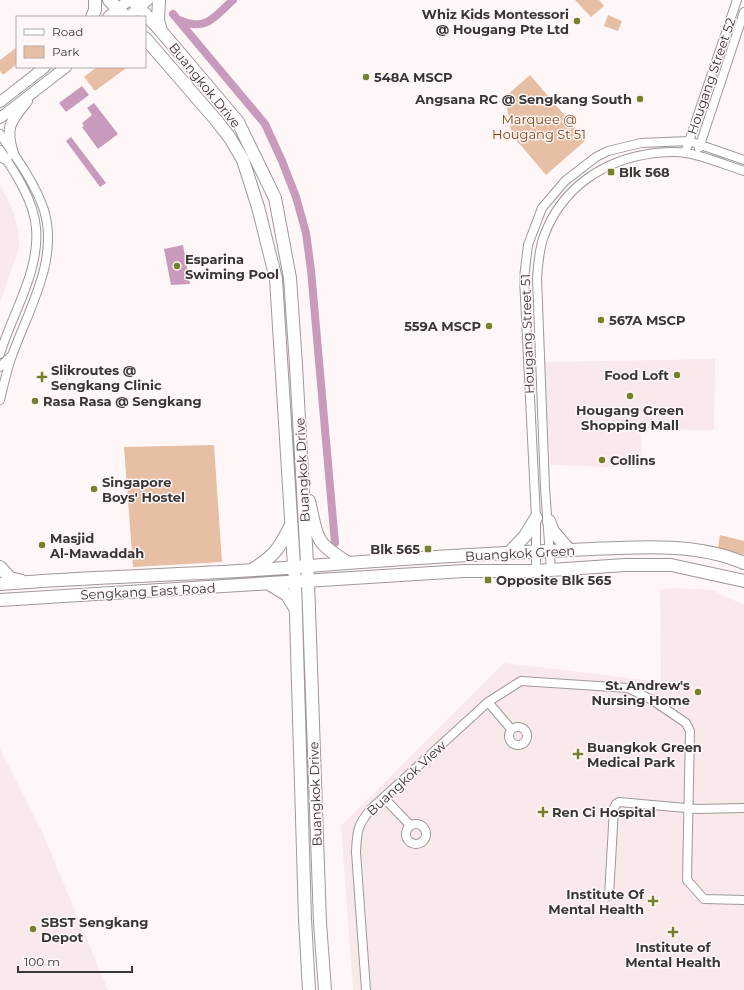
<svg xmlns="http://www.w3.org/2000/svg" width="744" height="990" viewBox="0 0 744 990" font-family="Montserrat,sans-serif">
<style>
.built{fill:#fae9ea}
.green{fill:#e6bfa5}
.water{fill:#c89abc}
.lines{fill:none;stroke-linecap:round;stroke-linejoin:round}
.canal{stroke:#c89abc;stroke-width:8}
.minor-casing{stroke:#9f9898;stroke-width:10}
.tertiary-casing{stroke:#9f9898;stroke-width:12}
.primary-casing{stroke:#9f9898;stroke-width:14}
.minor{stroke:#fff;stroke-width:8}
.tertiary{stroke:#fff;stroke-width:10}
.primary{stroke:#fff;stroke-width:12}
.poi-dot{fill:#76812e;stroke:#fff7f7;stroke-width:1.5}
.labels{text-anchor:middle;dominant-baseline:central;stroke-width:3;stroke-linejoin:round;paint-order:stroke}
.poi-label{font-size:13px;font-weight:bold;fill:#393636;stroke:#fff7f7;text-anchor:start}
.street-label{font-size:13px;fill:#393636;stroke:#fff7f7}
.park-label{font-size:13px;fill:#7f440f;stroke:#fff7f7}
</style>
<rect width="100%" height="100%" fill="#fff7f7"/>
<path class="built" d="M0,185l13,25 5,19 1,19 -19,55z
M715,359l-1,71 -73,-1 1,39 -92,-3 -6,-103z
M676,588l36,2 32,15v385h-391l-12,-164 163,-163 157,19 -1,-93z
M0,749l41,80 67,161h-108z"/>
<path class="green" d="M575,0h24l5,6 -13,11z
M608,15l14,6 -4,10 -14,-5z
M17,47v17l-14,11 -3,-4v-11z
M97,67h27l1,2 -30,22 -11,-14z
M530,75l56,65 -40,35 -34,-40 -7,-38z
M214,445l8,117 -89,5 -9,-120z
M720,535l24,6v12l-3,8 -24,-7z"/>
<path class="water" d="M82,86l7,9 -23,17 -7,-9z
M94,103l24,31 -20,15 -16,-22 2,-1 -2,-3 10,-8 -5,-7z
M71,137l35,46 -6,4 -34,-46z
M183,245l7,39 -19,1 -7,-36z"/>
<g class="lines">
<path class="canal" d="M173,14l92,110 17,37 14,36 10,36 5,37 24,273
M179,20c28,12 35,-3 54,-20"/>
<defs>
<path id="minor" d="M0,134c16,23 35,49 44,76 15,49 -15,99 -31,143 -6,15 -9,31 -13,47
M699,148l45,-136
M0,150c15,22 34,51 36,78 4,43 -24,86 -36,126
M685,153l52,-153
M0,367l11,-11
M551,570l-6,-82 -8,-210c1,-14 2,-29 7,-42 18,-49 61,-77 111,-83 10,-1 21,-2 31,0 19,3 39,12 58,18
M536,571v-53l-12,-240 4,-33 14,-37 23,-27 31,-24 12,-6 33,-8 48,-2 55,19
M488,702l23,27
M509 736a9 9 0 1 1 18 0a9 9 0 1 1-18 0Z
M384,798l26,27
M406 834a10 10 0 1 1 20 0a10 10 0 1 1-20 0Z
M609,896l5,-88 2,-4 3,-2 78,7 47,-1
M366,990l-10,-138c1,-20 1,-27 15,-43l117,-107 33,-21 107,7 24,12 34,23 4,8 -3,149 17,19 40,1"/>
<path id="tertiary" d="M108,17l21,-17
M128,17l20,-17
M0,102l45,-35
M0,118l66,-51
M13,154c-8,-27 -3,-32 14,-53
M0,156l6,3"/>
<path id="primary" d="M109,0l17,17
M132,0l29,31 77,91 37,76 15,80 6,87 12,216 12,342 5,67
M159,0l-1,20 3,11
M92,17l3,-7v-10
M145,38l71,82 14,18 13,22 15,47 18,72 19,303 10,337 4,71
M309,501c9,37 4,40 38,61
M549,521l4,10 16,19
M509,553l16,-17 11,-18
M0,567l10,11 12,3
M253,569c21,-13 26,-20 37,-42
M0,584c95,-8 190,-9 285,-16 95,-8 190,-14 285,-18 55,-2 122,-10 174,13
M269,584l18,11 8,13
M0,600l464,-29h72l89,-6h46l73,16"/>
</defs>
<use href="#minor" class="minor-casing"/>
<use href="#tertiary" class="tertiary-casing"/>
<use href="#primary" class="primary-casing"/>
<use href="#minor" class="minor"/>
<use href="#tertiary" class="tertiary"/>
<use href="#primary" class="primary"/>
</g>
<g class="poi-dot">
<circle cx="577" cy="21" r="4"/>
<circle cx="366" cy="77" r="4"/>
<circle cx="640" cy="99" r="4"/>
<rect x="607" y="168" width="8" height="8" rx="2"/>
<circle cx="177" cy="266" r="4"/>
<circle cx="601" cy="320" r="4"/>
<circle cx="489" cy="326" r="4"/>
<circle cx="677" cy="375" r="4"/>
<path d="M40 371h4v4h4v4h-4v4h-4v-4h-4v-4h4z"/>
<circle cx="630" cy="396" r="4"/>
<circle cx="35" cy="401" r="4"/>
<circle cx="602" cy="460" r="4"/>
<circle cx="94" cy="489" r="4"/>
<circle cx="42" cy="545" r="4"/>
<rect x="424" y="545" width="8" height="8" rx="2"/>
<rect x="484" y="576" width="8" height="8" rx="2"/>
<circle cx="698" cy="692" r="4"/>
<path d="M576 748h4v4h4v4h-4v4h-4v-4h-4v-4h4z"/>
<path d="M541 806h4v4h4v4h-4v4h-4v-4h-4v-4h4z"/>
<path d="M651 895h4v4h4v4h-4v4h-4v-4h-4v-4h4z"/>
<circle cx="33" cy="929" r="4"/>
<path d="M671 926h4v4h4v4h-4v4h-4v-4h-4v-4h4z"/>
</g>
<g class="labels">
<g class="poi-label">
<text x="569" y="14" text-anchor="end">Whiz Kids Montessori<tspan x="569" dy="15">@ Hougang Pte Ltd</tspan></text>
<text x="374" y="77">548A MSCP</text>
<text x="632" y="99" text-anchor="end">Angsana RC @ Sengkang South</text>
<text x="619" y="172">Blk 568</text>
<text x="185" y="259">Esparina<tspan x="185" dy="15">Swiming Pool</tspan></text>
<text x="609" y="320">567A MSCP</text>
<text x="481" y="326" text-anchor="end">559A MSCP</text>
<text x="51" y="370">Slikroutes @<tspan x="51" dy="15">Sengkang Clinic</tspan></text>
<text x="669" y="375" text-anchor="end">Food Loft</text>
<text x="43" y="401">Rasa Rasa @ Sengkang</text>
<text x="630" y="410" text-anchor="middle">Hougang Green<tspan x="630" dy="15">Shopping Mall</tspan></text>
<text x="610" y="460">Collins</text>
<text x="102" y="482">Singapore<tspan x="102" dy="15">Boys' Hostel</tspan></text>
<text x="50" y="538">Masjid<tspan x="50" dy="15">Al-Mawaddah</tspan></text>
<text x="420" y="549" text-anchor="end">Blk 565</text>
<text x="496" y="580">Opposite Blk 565</text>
<text x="690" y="685" text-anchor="end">St. Andrew's<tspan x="690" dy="15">Nursing Home</tspan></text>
<text x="587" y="747">Buangkok Green<tspan x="587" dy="15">Medical Park</tspan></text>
<text x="552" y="812">Ren Ci Hospital</text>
<text x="644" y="894" text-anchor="end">Institute Of<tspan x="644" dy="15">Mental Health</tspan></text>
<text x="41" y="922">SBST Sengkang<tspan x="41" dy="15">Depot</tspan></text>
<text x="673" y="947" text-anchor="middle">Institute of<tspan x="673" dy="15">Mental Health</tspan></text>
</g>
<g class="street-label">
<text transform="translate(711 76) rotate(-71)">Hougang Street 52</text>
<text transform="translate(205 85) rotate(51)">Buangkok Drive</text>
<text transform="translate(527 334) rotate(-92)">Hougang Street 51</text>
<text transform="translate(302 470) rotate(-93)">Buangkok Drive</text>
<text transform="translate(520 553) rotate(-3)">Buangkok Green</text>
<text transform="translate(148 591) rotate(-3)">Sengkang East Road</text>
<text transform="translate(406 778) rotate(-43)">Buangkok View</text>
<text transform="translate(315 794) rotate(-92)">Buangkok Drive</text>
</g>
<g class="park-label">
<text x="539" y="119">Marquee @<tspan x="539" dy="15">Hougang St 51</tspan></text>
</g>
</g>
<rect x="16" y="16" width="130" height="52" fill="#fff7f7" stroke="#b0aaaa"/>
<rect x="24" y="29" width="20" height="6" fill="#ffffff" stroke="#b0aaaa"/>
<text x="52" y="36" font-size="12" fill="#393636">Road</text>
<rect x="24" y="46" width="20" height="12" fill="#e6bfa5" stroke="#b0aaaa"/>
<text x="52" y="56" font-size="12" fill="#393636">Park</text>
<path d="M18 966v6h114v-6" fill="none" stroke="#393636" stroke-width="2"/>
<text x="24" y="966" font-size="12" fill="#393636" stroke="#fff7f7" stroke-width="3" paint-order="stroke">100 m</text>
</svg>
